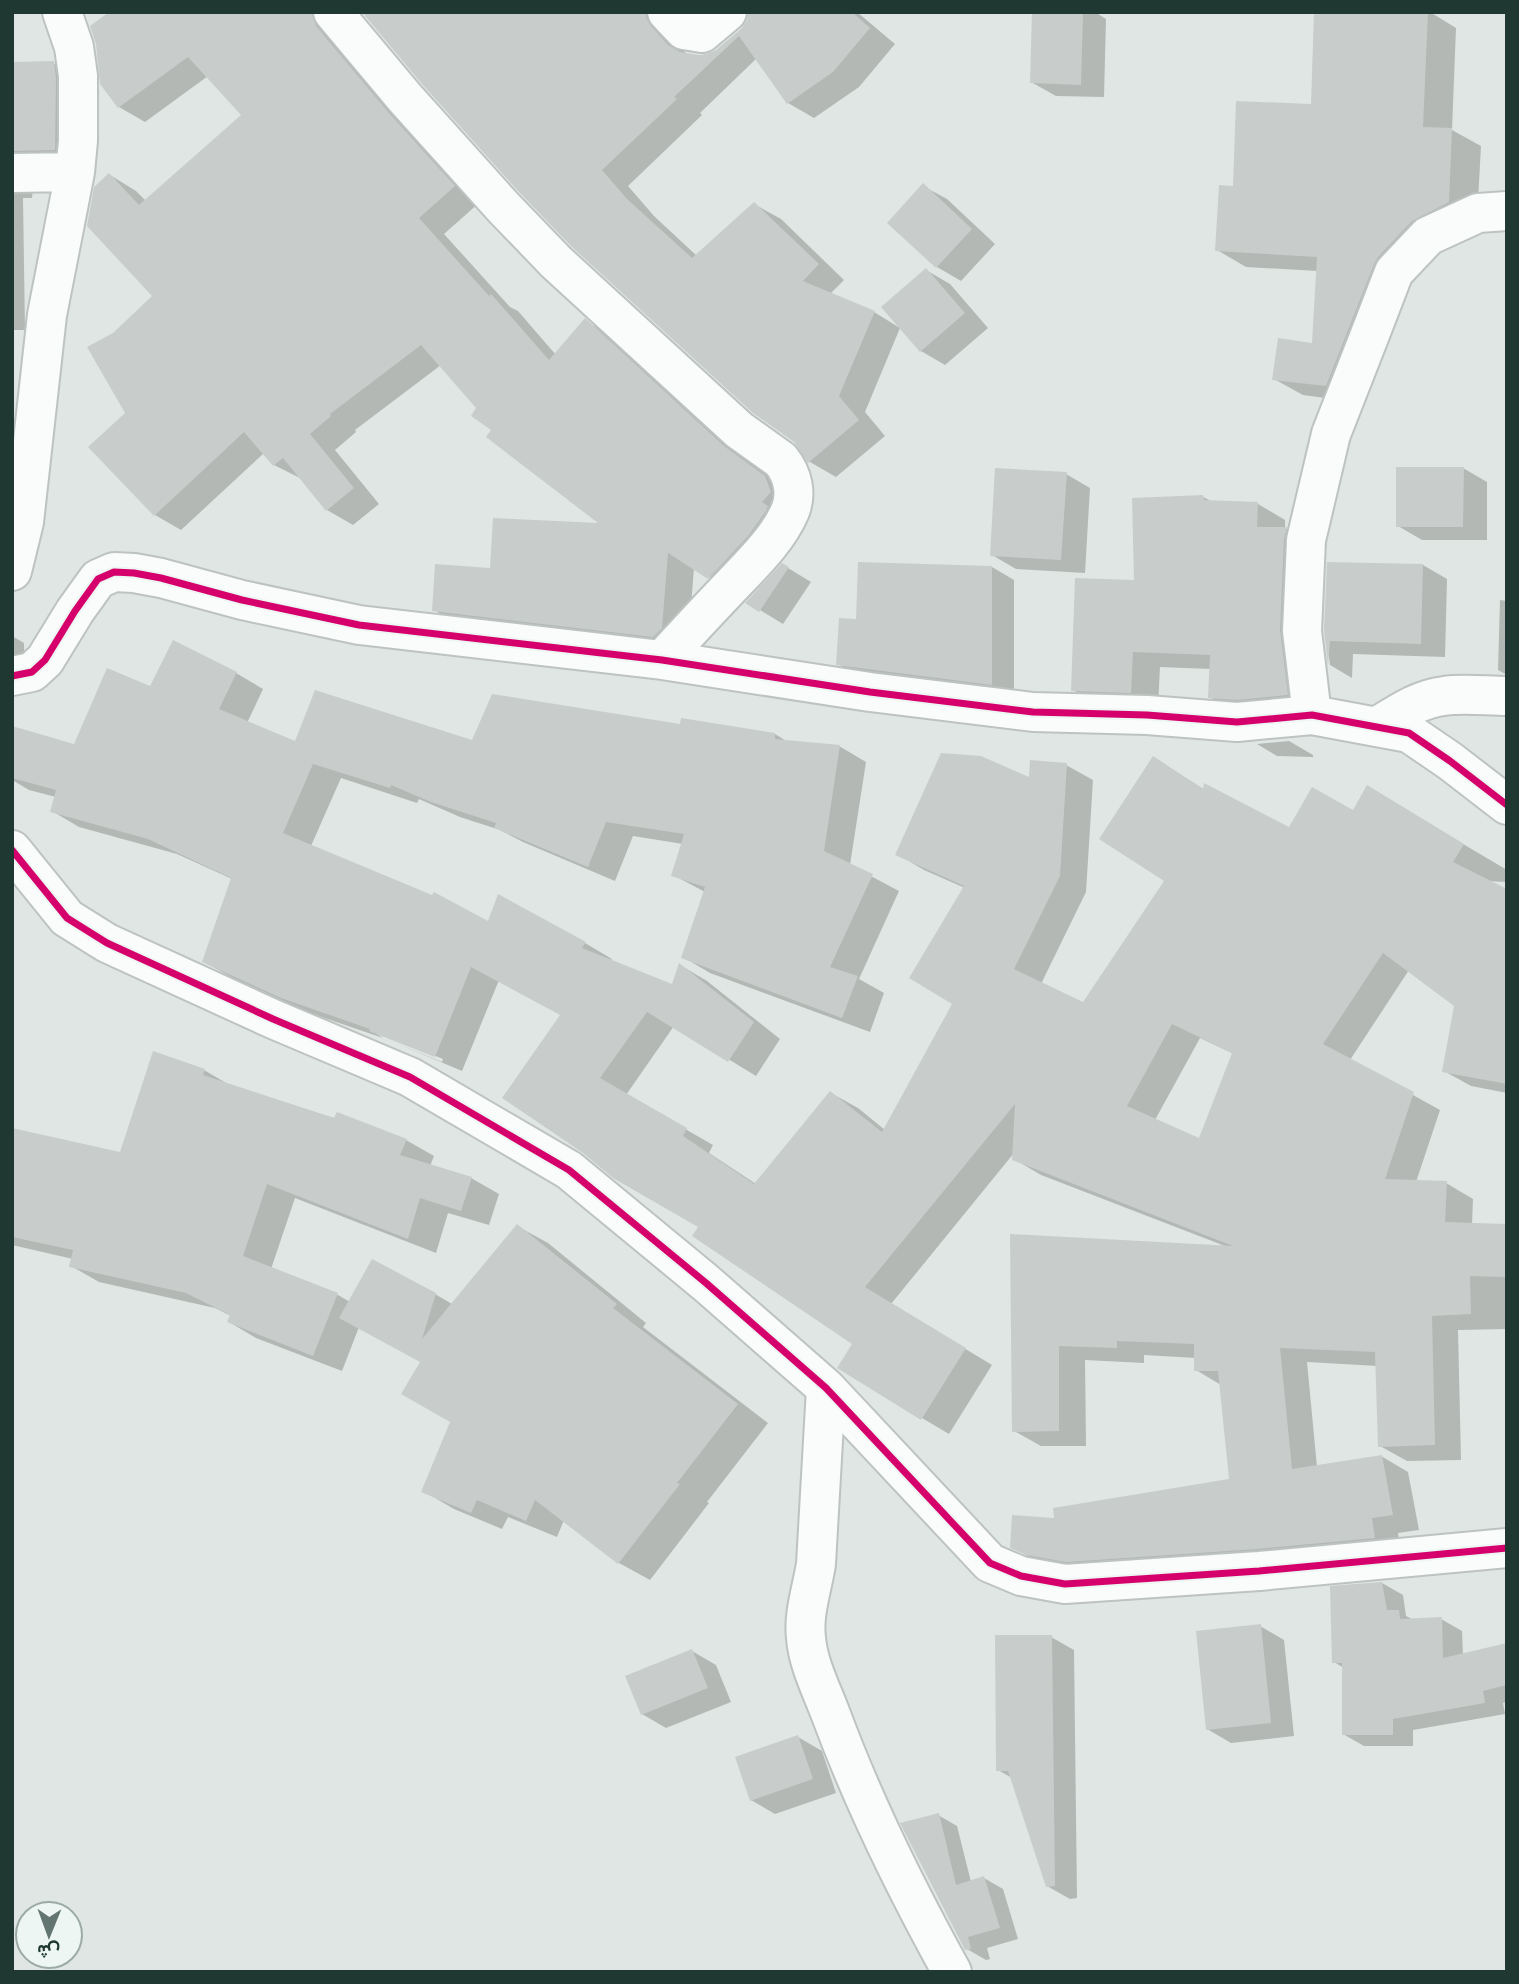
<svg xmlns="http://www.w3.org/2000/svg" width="1519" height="1984" viewBox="0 0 1519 1984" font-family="Lato,Vazirmatn,sans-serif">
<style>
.shadow{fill:#0003;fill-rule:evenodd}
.building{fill:#c8cdcb;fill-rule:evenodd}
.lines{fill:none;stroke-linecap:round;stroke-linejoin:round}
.minor-casing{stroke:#bdc3c0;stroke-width:42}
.minor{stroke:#fafbfb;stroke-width:38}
.cycleway-casing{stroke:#edf6f2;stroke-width:11}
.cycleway{stroke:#d6006c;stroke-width:7}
</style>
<rect width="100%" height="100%" fill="#e0e6e3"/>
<path class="shadow" d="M112,12h232l136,190 -36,32 66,73 8,4 38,44 29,-34 27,15 139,127 41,30 -57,99 -41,-24 -6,75 -227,-17 -27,-16 58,-41 112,-44 -110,-95 -15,-22 -38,-43 -86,65 1,2 -21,18 44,54 -26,21 -26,-15 -25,-31 -28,-14 -10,-12 -83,77 -26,-15 -28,-102 -13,-79 40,-38 -44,-121 26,16 10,10 98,-86 -36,-39 -63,46 -26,-15z
M364,12h313v32l10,10 11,2 19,-4 25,-22 7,-9 1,-9h107l38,32 -36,43 -45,31 -26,-15 -31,-45 -57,55 2,2 -74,71 26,30 43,40 57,-52 27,15 63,61 -14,14 44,18 26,16 -35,84 20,24 -49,41 -26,-15 -15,-21z
M1034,12h61l11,7 -2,78 -48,-1 -25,-14z
M1316,12h114l26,16 -4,102 29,16 -4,73 -70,55 -52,128 -52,-7 -29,-16 40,-34 4,-74 -72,-4 -29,-17 18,-62 77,-83z
M53,63l42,24 2,15 -1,71 -42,1 -21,13 -1,11h-9l2,132h-13v-266z
M923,186l24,13 48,45 -34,37 -24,-14 -48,-44z
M926,270l24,14 38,44 -43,37 -24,-14 -38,-44z
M1463,468l24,14v58h-65l-24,-14z
M1066,474l24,14 -5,85 -69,-4 -24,-14z
M1203,497l10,5 45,2 27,16v8l28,16 1,166 -77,3 -27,-16 1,-28 -51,-2 -2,40 -58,-1 -27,-16 63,-109z
M783,565l28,17 -28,42 -23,-14z
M1423,565l24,14 -2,78 -92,-3 -1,24 -22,-13 -4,-35z
M992,567l22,13v116l-154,-19 -22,-13z
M1500,600l7,1v74l-9,-5z
M12,636l12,7 1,50h-13z
M236,673l27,16 -16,34 49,21 176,-2 209,-16 94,8 13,8 51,4 27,16 -16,103 49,26 -40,88 25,14 -14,39 -160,-59 -27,-16 22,-65 -32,-17 10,-31 -50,-8 -18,45 -92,-39 -23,-12 -40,-13 -41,-18 -2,4 -76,-25 -30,68 178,77 96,20 27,16 -2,2 63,25 7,-21 27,16 73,58 -24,37 -82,-50 -48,69 87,50 -4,8 47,31 75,-91 27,15 27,22 70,-126 10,-116 -41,-18 -27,-16 134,-74 35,-15 27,15 -7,112 -45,92 43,20 82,-124 -12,-122 51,32 85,40 104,-27 113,67v12l-21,-1 21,11v201l-36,-7 -27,-15 12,-66 -47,-35 -59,90 90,50 -24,72 30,1 27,16 -1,26 35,1v103l-49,1 3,130 -54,1 -27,-15 -2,-80 -71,-4 10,105 64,-11 27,16 11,58 -21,3 3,20 -306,24 -56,-15 -27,-15 44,-27 175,-39 -10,-96 -25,-15v-12l-52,-3v8l-59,-3 1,86h-45l-27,-15 -3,-195 214,10 -184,-71 -27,-16v-6l-123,151 101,61 -43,69 -27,-16 -83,-50 15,-25 -153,-116 -87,-50 -52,-162 -63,-35 -37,91 -71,-30 51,21 1,-3 -65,-26 -1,1 6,4 -73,-25 -79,-36 -27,-15 28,-83 -55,-25 -98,-27 -27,-16 4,-14 -27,-7 -17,-10v-42l63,8 76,-57zM1200,1038l34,16 -34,86 -45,-20z
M1289,741l24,14v2l-36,-1 -20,-12z
M204,1070l29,17 173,53 28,16 -4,10 41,12 28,16 -10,31 -41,-12 -12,40 -141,-55 -24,71 67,26 12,7 85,-8 17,10 65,-78 31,17 98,80 -3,4 125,96 -61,79 2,1 -59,77 -31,-17 -55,-43 -7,17 -49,-20 -6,12 -48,-20 -31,-18 29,-69 -30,-60 -63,-35 -17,44 -86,-33 -27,-16 2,-6 -16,-8 -116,-26 -28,-16 2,-7 -61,-14v-115l110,24z
M1382,1583l21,12 3,21 8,4 27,-1 21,12 1,24 44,-10v57l-4,1 2,11 -92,16v16h-49l-21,-12 1,-66 -10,-6z
M1260,1626l24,14 10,96 -63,7 -24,-14z
M1051,1637l23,13 3,248 -7,1 -23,-13 -35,-108 -14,-8z
M692,1651l24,14 15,37 -65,26 -24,-14z
M798,1737l24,14 14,42 -61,21 -24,-14z
M938,1815l19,11 14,56 13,-4 19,11 15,50 -31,9 3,11 -4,1 -19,-11z"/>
<path class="building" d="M109,12h203l4,14 73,87 66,73 -36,32 70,78 2,-2 58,66 36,-42 139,128 41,30 6,16 -9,10 6,4 -2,5 -18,25 -40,43 -40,-26 -6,75 -9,9 -221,-26 3,-47 55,4 3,-50 105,5 -112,-86 5,-7 -20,-14 5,-8 -55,-63 -91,69 1,2 -21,18 44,54 -28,23 -43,-53 -10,8 -29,-34 -90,84 -66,-69 37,-34 -38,-66 26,-14 39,-37 -65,-70 7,-39 15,-14 30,32 102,-90 -53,-58 -70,51 -18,-24 -4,-40 -6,-18z
M362,12h284v6l5,8 17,19 12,7 19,3 8,-1 9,-4 25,-21 6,-9 1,-8h104l18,16 -37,44 -46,32 -48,-68 -65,61 3,2 -75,71 25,29 65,59 62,-56 65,62 -16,17 72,30 -36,85 20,24 -51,43 -14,-21 -41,-29 -182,-167 -52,-54 -97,-108z
M1032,12h51l-2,73 -51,-2z
M1314,12h114l-5,115 29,1 -3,74 -37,19 -34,36 -4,7 -48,122 -54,-6 6,-42 34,5 5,-86 -102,-6 4,-66 14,1 3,-85 75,3z
M54,61l2,17 -1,72 -43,1v-89z
M923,183l49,46 -36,39 -49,-45z
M926,268l39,45 -45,39 -39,-45z
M1396,467h68l-1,60h-67z
M995,468l72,4 -6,88 -71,-4z
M1203,495l1,5 54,2 -1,25h30l-3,12 -4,91 8,65 -51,5 -29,-2 2,-43 -77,-3 -2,41 -60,-2 4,-113 59,2 -2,-82z
M858,562l134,4v119l-156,-20 3,-47 17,1z
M1327,562l96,2 -2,80 -91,-3 -2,25 -4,-36z
M782,563l7,4 -30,45 -14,-9z
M173,640l64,32 -18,37 76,32 20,-51 157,50 20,-46 188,30 1,-6 94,15v6l65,6 -16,106 49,23 -43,93 28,9 -16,42 -161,-60 24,-71 -34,-11 13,-42 -78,-12 -18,45 -94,-39 2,-5 -65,-21 -40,-17 -1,3 -77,-24 -30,69 149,62 2,-3 54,29 10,-27 88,48 -4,6 90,36 7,-21 75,59 -26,40 -81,-50 -47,66 87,50 -4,8 71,48 76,-93 52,41 70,-128 -43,-26 55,-92 -69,-31 46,-102 40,3 48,21 1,-17 37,3 -7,113 -46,93 69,33 81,-121 -65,-42 54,-83 50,33 1,-6 85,44 23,-40 41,23 14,-25 97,59 -11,18 54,27v195l-65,-12 12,-66 -71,-53 -60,91 91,48 -29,87 62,2 -2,41 62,2 -2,53 -35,-1 1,38 -39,2 3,129 -57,2 -3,-95 -95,-4 12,121 90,-14 11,60 -21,3 3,20 -118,11 -191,13 -39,-7 -17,-7 2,-33 42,3 -1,-10 176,-29 -11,-108h-24v-27l-77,-3v7l-58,-2v85l-47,1 -2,-198 223,12 -221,-86 3,-56 -150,183 101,61 -45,72 -84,-52 15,-24 -160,-108 6,-9 -85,-49 -30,-25 -81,-55 58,-83 -89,-48 -36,90 -66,-26 1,-2 -89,-31 -79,-36 29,-84 -83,-39 -98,-27 6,-22 -44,-12v-52l62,18 33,-76 43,18zM1172,1024l60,29 -33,85 -72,-32z
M153,1051l52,18 -2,6 131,43 3,-6 70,27 -7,16 72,22 -11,34 -41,-13 -12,41 -141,-55 -24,72 95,37 -25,63 -86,-34 3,-7 -44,-22 -117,-26 4,-17 -61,-13v-109l108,24z
M517,1224l100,80 -4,4 125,96 -61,79 3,1 -62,80 -83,-64 -9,21 -49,-21 -6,13 -50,-21 29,-70 -49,-28 19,-32 -81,-44 33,-59 64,34 -14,46z
M1382,1582l5,28h12l1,9 42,-2 1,41 64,-15v42l-24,6 2,12 -92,16v16h-51v-72h-10l-2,-77z
M1261,1624l10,99 -65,7 -10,-99z
M995,1635h57l3,251 -9,1 -38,-116h-12z
M692,1649l16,39 -67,27 -16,-39z
M798,1735l15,44 -63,22 -15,-44z
M939,1813l17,72 28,-9 16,52 -32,9 3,12 -6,1 -65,-127z"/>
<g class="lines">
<defs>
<path id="minor" d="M333,12l72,86 98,109 53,55 183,168 42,30c12,15 16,34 9,51 -12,28 -37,52 -57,73 -24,25 -48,51 -71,76
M667,12l17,18 18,3 25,-21
M12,173l63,-1
M12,571l12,-49 23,-207 28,-143 3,-31v-65l-4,-29 -12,-35
M12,676l20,-4 13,-12 30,-49 23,-32 16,-7 20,1 27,5 81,22 117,25 303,35 208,32 163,20 114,3 90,7 75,-7 97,18 41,28 57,44
M1312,715l-10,-84 4,-91 25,-106 38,-97 25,-65 34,-36 50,-23 29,-2
M1378,726c21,-13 41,-27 66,-30 20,-3 43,0 63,0
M12,850l55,68 40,25 166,76 137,58 159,93 137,113 120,105 164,175 31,13 44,8 194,-13 248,-23
M826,1388l-10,176c-4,25 -13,50 -10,74 2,26 16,53 25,77 33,89 75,174 121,257"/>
</defs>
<use href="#minor" class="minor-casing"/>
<use href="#minor" class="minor"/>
<defs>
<path id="cycleway" d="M12,676l20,-4 13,-12 30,-49 23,-32 16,-7 20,1 27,5 81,22 117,25 303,35 208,32 163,20 114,3 90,7 75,-7 97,18 41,28 57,44
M12,850l55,68 40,25 166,76 137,58 159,93 137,113 120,105 164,175 31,13 44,8 194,-13 248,-23"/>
</defs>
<use href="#cycleway" class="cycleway-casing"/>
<use href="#cycleway" class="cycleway"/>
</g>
<rect width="1519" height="1984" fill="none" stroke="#1f3832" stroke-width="28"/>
<g transform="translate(49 1935) rotate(181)"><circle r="33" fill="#edf6f2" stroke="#9baaa5" stroke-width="2"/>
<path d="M0-5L12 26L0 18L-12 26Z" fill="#637570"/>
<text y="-10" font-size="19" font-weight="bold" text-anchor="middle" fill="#1f3832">ش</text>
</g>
</svg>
